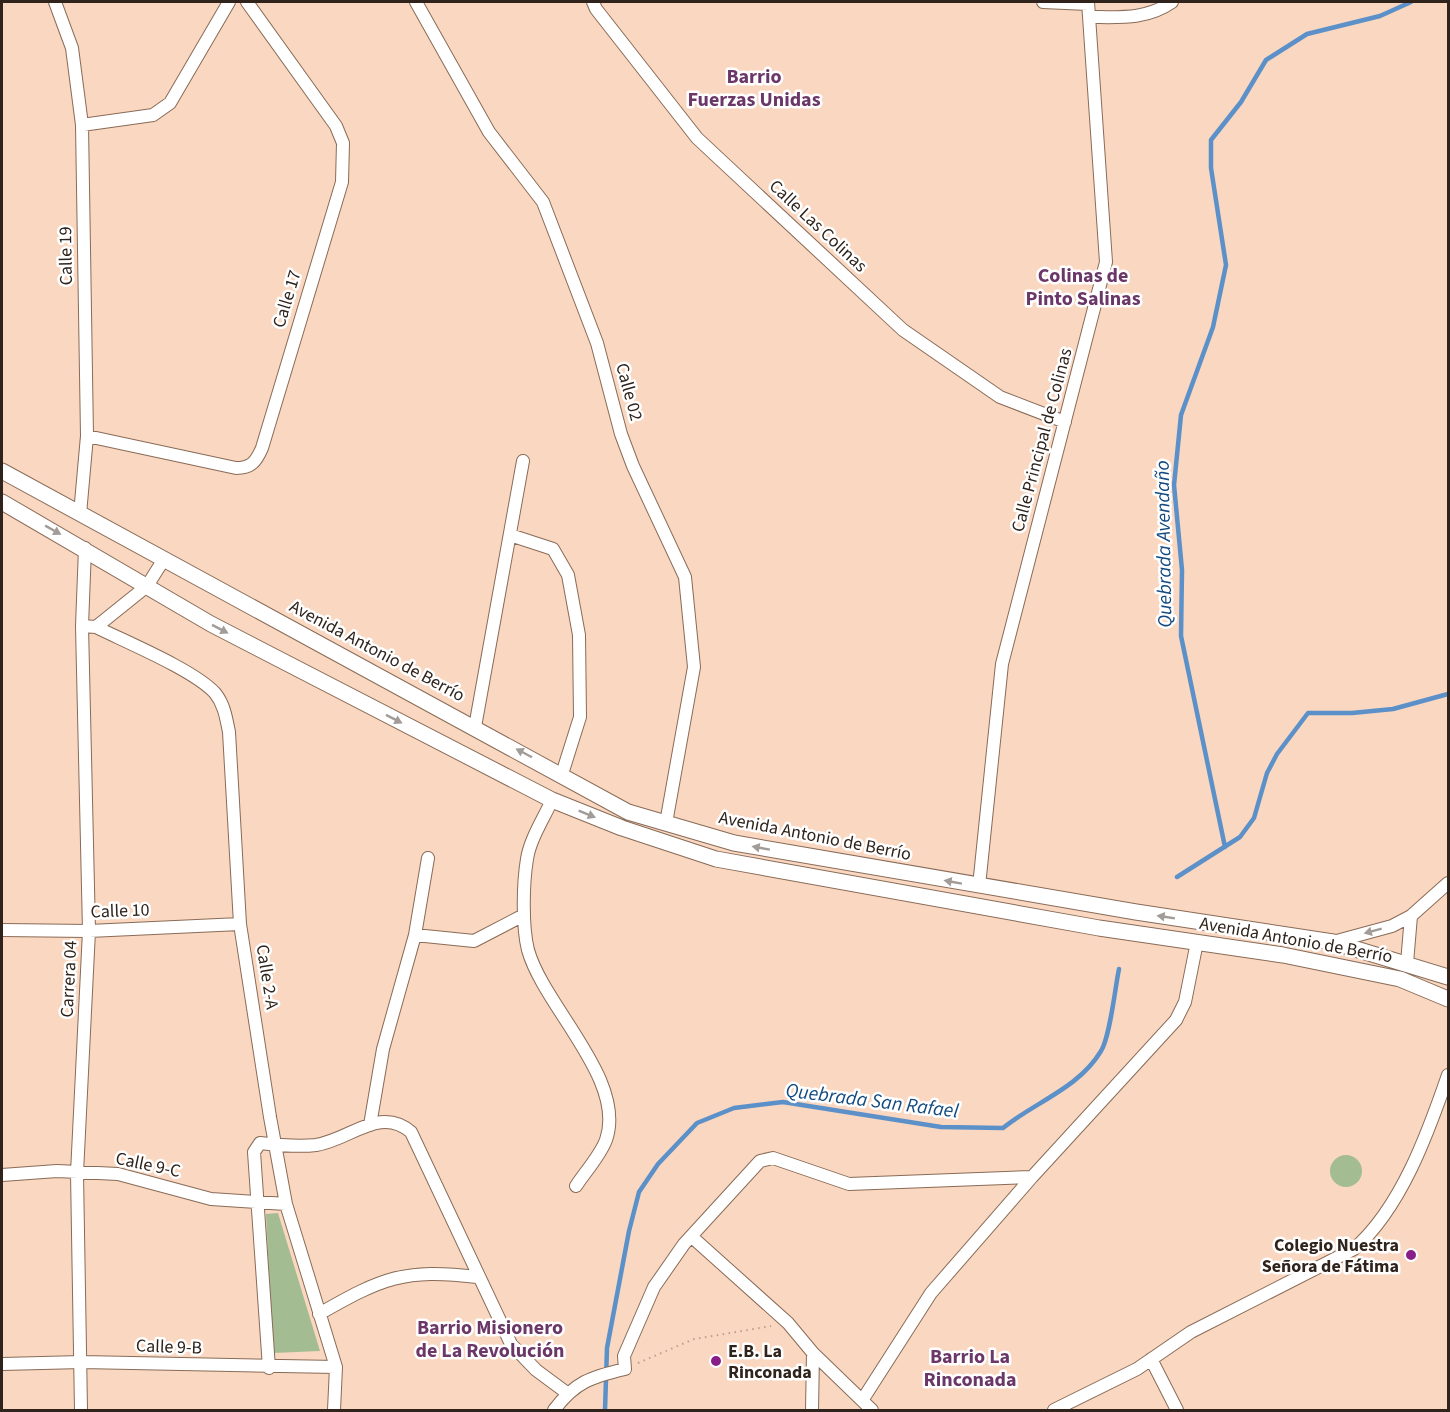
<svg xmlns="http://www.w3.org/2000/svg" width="1450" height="1412" viewBox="0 0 1450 1412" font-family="'Source Sans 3',sans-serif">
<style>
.green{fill:#a4bc92}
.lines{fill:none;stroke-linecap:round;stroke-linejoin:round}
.stream{stroke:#5b90c9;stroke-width:4.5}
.minor-casing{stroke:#896b57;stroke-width:14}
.tertiary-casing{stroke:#896b57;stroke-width:17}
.path{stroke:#bb9f8d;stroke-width:2;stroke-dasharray:1.5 4.5;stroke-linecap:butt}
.minor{stroke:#fff;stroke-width:12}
.tertiary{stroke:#fff;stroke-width:15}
.oneway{fill:#a19c98}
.poi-dot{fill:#871f86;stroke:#fff;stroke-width:2}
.labels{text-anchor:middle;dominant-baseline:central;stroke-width:5;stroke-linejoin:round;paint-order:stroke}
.street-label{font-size:18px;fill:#2f231b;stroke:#fff}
.poi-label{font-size:18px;font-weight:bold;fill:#2f231b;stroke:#fff;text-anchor:end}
.neighbourhood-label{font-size:20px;font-weight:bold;fill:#6a3768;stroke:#fff}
.water-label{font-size:20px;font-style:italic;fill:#124a80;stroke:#fff}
</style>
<rect width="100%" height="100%" fill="#f9d7c0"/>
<path class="green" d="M1330 1171a16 16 0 1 1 32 0a16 16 0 1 1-32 0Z
M278,1213l42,138 -47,2 -7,-139z"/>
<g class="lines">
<path class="stream" d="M1225,847l-44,-211 1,-66 -8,-85 7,-70 32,-88 13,-62 -15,-97v-28l30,-38 25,-42 41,-26 73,-18 31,-14
M1177,877l63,-40 14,-19 13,-45 10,-19 31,-41h44l41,-4 55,-15
M605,1410l2,-62 22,-117 10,-39 19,-28 39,-41 37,-15 49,-6 158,25 62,1c32,-26 76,-40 98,-77 9,-14 14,-63 18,-82"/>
<defs>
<path id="minor" d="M55,2l17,46 10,77 5,311 -7,78
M416,2l73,130 54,70 54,141 24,91 12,32 52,111 9,90 -28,156
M593,2l3,7 101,129 206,192 97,67 65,25
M1043,2l45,2
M1089,17c30,0 57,3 83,-15
M82,125l71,-10 17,-12 59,-101
M87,436l149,32c15,0 20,-6 26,-20l80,-266 1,-39 -7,-17 -89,-124
M510,535l43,14 15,26 11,60 1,82 -18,57
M82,626l14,1c30,15 98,43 119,66 9,11 11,24 14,39l11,192 30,193 16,87 50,163 -2,43
M96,627l51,-41 17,-27
M475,727l48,-266
M552,800c-8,18 -22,39 -25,59 -4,24 -5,67 1,91 16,57 99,130 78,190 -6,16 -21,32 -30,46
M979,886l23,-222 104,-402 -18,-260
M2,930l87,1 151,-7
M415,935l59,6 50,-26
M1333,942l59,-16 19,-10 37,-33
M1407,963l4,-47
M370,1125l13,-76 32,-114 13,-77
M2,1175l55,-4 61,3 93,25 75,5
M692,1237l96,86 25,30 59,57
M319,1314c63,-36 85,-46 158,-37
M1151,1359l26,51
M2,1364l80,-2 254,5
M269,1368l-15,-216 6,-9c17,2 39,4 56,2 34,-5 64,-40 95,-13l100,212 25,26 31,23
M863,1399l68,-106 101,-116
M81,1410l-4,-237 12,-242 -7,-305 3,-78
M554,1410c21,-28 37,-33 71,-41l-1,-13 30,-69 30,-43 76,-83 13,-3 76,26 183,-7 144,-157 9,-18 12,-60
M812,1410l1,-57
M1054,1410l83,-41 54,-37 163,-83c47,-41 74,-116 94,-174"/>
<path id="tertiary" d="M2,471l626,341 106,31 402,69 197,30 115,35
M2,502l209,122 341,176 70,28 94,31 383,69 184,27 117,24 48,20"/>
</defs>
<use href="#minor" class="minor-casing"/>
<use href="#tertiary" class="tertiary-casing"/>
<path class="path" d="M638,1363l56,-24 77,-13"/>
<use href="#minor" class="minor"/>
<use href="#tertiary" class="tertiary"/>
</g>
<defs><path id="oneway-solid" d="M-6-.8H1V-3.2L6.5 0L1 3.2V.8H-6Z" transform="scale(1.5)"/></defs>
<g class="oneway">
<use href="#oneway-solid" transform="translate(53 530) rotate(29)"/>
<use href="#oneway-solid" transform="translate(220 629) rotate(27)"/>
<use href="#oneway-solid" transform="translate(394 719) rotate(27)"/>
<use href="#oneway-solid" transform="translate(524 753) rotate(-152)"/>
<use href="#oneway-solid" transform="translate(587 814) rotate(22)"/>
<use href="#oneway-solid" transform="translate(761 848) rotate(-170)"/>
<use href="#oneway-solid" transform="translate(953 882) rotate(-170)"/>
<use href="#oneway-solid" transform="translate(1166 917) rotate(-171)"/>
<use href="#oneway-solid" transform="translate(1373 931) rotate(165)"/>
</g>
<g class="poi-dot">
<circle cx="1411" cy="1255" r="6"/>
<circle cx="716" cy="1361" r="6"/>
</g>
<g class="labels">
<g class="street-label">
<text transform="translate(818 226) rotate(43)">Calle Las Colinas</text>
<text transform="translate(66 256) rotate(-91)">Calle 19</text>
<text transform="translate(287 299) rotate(-73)">Calle 17</text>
<text transform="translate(629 392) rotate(75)">Calle 02</text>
<text transform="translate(1042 440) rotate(-75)">Calle Principal de Colinas</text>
<text transform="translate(377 651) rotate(28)">Avenida Antonio de Berrío</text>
<text transform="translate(815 836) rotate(11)">Avenida Antonio de Berrío</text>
<text transform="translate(120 911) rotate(-2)">Calle 10</text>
<text transform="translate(1296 940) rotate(10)">Avenida Antonio de Berrío</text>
<text transform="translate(267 977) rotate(81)">Calle 2-A</text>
<text transform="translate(69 979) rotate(-87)">Carrera 04</text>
<text transform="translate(148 1165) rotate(12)">Calle 9-C</text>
<text transform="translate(169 1347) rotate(2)">Calle 9-B</text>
</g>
<g class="poi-label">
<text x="1399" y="1245">Colegio Nuestra<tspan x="1399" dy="21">Señora de Fátima</tspan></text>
<text x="728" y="1351" text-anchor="start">E.B. La<tspan x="728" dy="21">Rinconada</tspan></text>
</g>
<g class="neighbourhood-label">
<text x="754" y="77">Barrio<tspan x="754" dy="23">Fuerzas Unidas</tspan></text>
<text x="1083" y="276">Colinas de<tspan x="1083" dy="23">Pinto Salinas</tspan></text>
<text x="490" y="1328">Barrio Misionero<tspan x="490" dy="23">de La Revolución</tspan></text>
<text x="970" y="1357">Barrio La<tspan x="970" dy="23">Rinconada</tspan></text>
</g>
<g class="water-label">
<text transform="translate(1164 544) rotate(-91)">Quebrada Avendaño</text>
<text transform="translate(872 1101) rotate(7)">Quebrada San Rafael</text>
</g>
</g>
<rect width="1450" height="1412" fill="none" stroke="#2f231b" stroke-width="6"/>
</svg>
